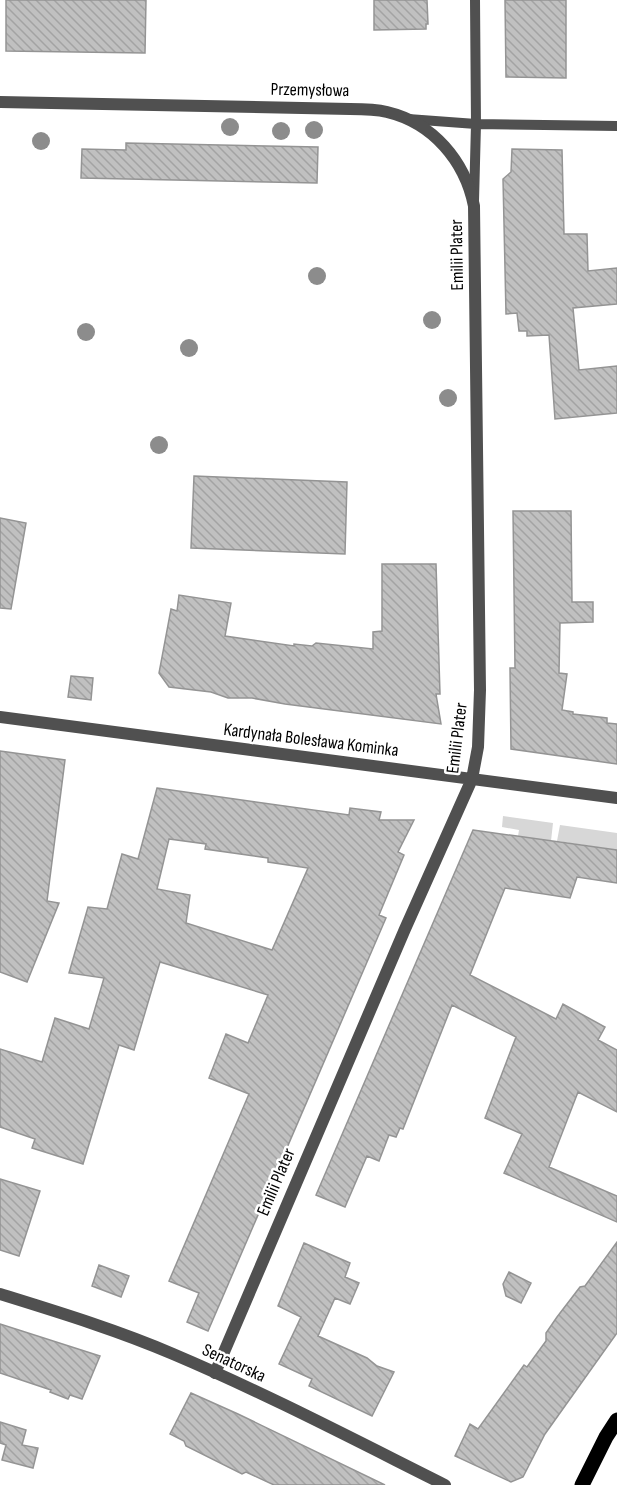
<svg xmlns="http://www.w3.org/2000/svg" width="617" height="1485" viewBox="0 0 617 1485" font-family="'Sofia Sans Condensed',sans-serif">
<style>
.grass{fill:#d7d7d7}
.building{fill:url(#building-back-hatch);stroke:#949494;stroke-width:1.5;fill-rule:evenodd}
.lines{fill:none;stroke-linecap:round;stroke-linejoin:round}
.service{stroke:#505050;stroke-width:10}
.minor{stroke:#505050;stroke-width:12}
.tertiary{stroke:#505050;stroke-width:12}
.primary{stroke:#000;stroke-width:15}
.tree{fill:#8c8c8c}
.labels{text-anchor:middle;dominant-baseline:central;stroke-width:5;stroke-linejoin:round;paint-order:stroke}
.street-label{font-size:18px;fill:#000;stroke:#fff}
</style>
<defs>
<pattern id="building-back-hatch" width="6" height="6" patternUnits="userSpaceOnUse" patternTransform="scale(1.5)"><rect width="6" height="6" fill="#c0c0c0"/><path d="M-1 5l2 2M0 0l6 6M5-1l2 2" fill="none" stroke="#a3a3a3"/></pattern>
</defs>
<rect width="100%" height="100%" fill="#fff"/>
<path class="grass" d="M503,816l50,7 -2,18 -33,-5 1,-6 -17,-3z
M560,825l57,8v17l-60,-9z"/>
<path class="building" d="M6,0h140l-1,53 -139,-2z
M374,0h53l1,24h-2v5l-52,1z
M505,0h61v78l-60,-1z
M126,143l192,4 -1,36 -236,-5 1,-29 44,1z
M512,149l50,1 2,84h23l1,37 29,-3v36l-44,4 6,62 38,-4v47l-62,6 -6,-84 -22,1v-5h-8l-2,-18 -11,1 -3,-135 8,-7z
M194,476l153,6 -2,72 -154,-6z
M513,511h58l1,91h21v20l-33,1 -1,50 8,1 -5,36 11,2v2l34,4v5l10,1v40l-106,-15 -1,-81h5z
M0,518l26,5 -15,86 -11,-1z
M382,564h54l4,130h-4l5,30 -156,-20 -33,-6h-24l-17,-6 -42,-5 -10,-14 12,-64 6,2 2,-16 52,8 -6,33 69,10v-2l18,2 4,-3 57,6v-17l9,-1z
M71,676l22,2 -2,22 -23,-3z
M0,751l65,9 -18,141 12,2 -32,79 -27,-10z
M157,788l192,27 1,-7 31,4 -2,8h35l-16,32 6,3 -25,60 7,3 -178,413 -21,-9 12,-29 -30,-12 80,-187 -40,-16 17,-44 22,9 20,-48 -108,-33 -26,88 -15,-5 -36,119 -51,-16 3,-9 -35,-12v-78l42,13 13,-44 34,11 15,-51 -35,-5 19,-66 19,2 15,-55 16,5zM169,839l37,5 -1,5 63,9v4l40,6 -36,82 -86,-27 4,-28 -33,-6z
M473,830l144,20v33l-40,-6 -7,21 -65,-10 -35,87 86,44 7,-15 42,23 -7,13 19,10v62l-39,-20 -29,75 68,29v26l-113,-49 18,-39 -37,-16 31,-81 -64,-32 -49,124 -3,-1 -4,9 -7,-2 -10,26 -12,-5 -22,51 -29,-12z
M0,1179l40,12 -21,65 -19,-6z
M617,1242v91l-72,101 -22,43 -12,5 -56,-26 15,-32 8,5 46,-64 3,2 19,-26v-8l11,-16 23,-30 5,-1z
M304,1243l46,20 -5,14 14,6 -9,21 -15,-6 -17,38 49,22 10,8 17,6 -22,44 -63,-30 3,-7 -33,-15 22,-47 -23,-11z
M99,1265l30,11 -8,21 -29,-11z
M509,1272l22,11 -10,20 -15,-7 -3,-12z
M0,1324l100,32 -18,43 -12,-4 -2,4 -18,-7 1,-2 -51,-17z
M191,1393l47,21 147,71h-111l-28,-13 -4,2 -56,-28 -2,-5 -14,-7z
M0,1422l26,8 -4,15 16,3 -5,20 -31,-8 4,-15 -6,-2z"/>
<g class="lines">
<path class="service" d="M408,119l68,5 141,2
M474,201l2,-77 -1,-124"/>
<path class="minor" d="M0,102l350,7c12,0 25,0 37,3 46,11 78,49 87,94l6,484 -2,57 -6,32 -67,150 -190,444
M0,717l617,81"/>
<path class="tertiary" d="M0,1294c58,18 117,36 173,60 92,39 182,86 272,131"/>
<path class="primary" d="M582,1485l24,-48 11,-17"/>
</g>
<g class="tree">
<circle cx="230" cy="127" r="9"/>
<circle cx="314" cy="130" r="9"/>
<circle cx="281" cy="131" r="9"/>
<circle cx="41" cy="141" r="9"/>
<circle cx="317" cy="276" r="9"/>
<circle cx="432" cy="320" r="9"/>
<circle cx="86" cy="332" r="9"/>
<circle cx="189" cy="348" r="9"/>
<circle cx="448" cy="398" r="9"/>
<circle cx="159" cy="445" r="9"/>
</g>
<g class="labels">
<g class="street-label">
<text transform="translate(310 90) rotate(1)">Przemysłowa</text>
<text transform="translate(457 255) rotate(-91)">Emilii Plater</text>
<text transform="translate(457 738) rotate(-83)">Emilii Plater</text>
<text transform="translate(311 740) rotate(7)">Kardynała Bolesława Kominka</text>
<text transform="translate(276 1182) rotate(-67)">Emilii Plater</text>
<text transform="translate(234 1363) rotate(25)">Senatorska</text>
</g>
</g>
</svg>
